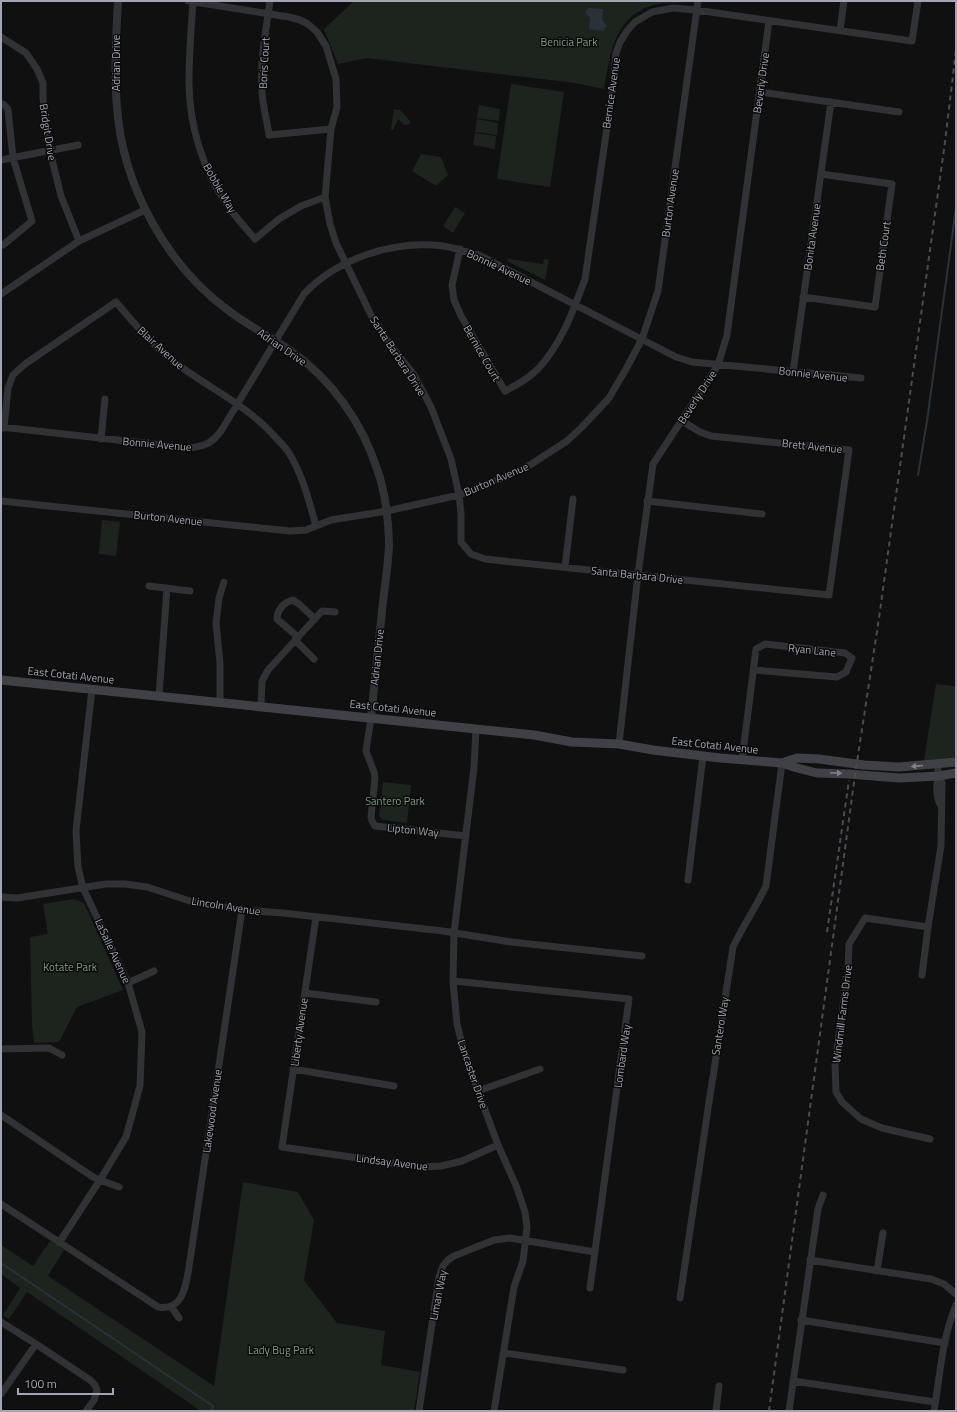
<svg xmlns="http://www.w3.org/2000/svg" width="957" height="1412" viewBox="0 0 957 1412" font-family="'Titillium Web',sans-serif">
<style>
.green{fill:#1d241e}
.water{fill:#2a3239}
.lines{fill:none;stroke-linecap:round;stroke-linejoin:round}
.stream{stroke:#2a3239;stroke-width:2}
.minor{stroke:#313236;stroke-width:7}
.tertiary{stroke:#313236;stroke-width:8}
.secondary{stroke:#3f4146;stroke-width:9}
.rail{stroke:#4a4c51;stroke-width:2;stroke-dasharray:5 4;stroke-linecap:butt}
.oneway{fill:#7f838c}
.labels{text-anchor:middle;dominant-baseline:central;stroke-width:3;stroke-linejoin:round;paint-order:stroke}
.park-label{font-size:11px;fill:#799c7e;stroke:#0b0b0c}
.street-label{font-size:11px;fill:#a2a6b2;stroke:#0b0b0c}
</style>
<rect width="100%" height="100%" fill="#101011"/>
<path class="green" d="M354,1h334c-6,3 -21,1 -30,3 -44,10 -47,48 -54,85l-29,-6 -208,-25 -29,6 -14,-35z
M511,84l53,8 -14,95 -53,-8z
M479,105l21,4 -1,12 -22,-3z
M394,109l6,1 10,11v3l-6,1 -6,-6 -5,11 -2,-1z
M477,119l21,4 -1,12 -22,-3z
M475,133l21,3 -1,13 -22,-4z
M421,154l20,3 7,18 -12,11 -24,-15z
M455,207l10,6 -12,20 -10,-7z
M508,259l35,5 1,-5 5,1 -4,20 -38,-19z
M102,520l18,2 -4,34 -17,-2z
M936,684l18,2 2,3v68l-32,4z
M383,782l28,3 -4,38 -24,-3 -4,-4z
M74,899l10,4 39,87 -46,17 -18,35 -25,1 -2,-20 -2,-86 18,-3 -5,-30z
M243,1182l55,10 16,28 -10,60 33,43 48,8 -4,34 39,7 -6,39h-213l-174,-119 -18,27 -6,-4 17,-27 -19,-14v-29l32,21 17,-25 14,9 -16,26 166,110z"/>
<path class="water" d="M589,8l14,1 -1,10 5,7 -5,5 -13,-2 1,-11 -5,-6z"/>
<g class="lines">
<path class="stream" d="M918,475l9,-54 29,-213
M1,1263l212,143 -1,5"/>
<path class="minor" d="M188,1l101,16 11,3 8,4 9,8 9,14 10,33 1,28 -6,22 -6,68 5,27 6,19 35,72 18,28 25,32 17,32 20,52 8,36 2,18v29l10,12 14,5 344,36 20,-145 -138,-14 -11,-4 -18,-11
M270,1c-4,29 -10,59 -8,88 0,15 5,31 7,46l62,-6
M193,2c-2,27 -4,53 -4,80 0,43 14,89 39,124 8,12 18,22 27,33l24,-20 22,-13 24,-9
M840,30l4,-29
M1,37l25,16 11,16 6,14v16l7,52 11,45 18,45
M760,92l139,20
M1,104h2l5,5 5,49 19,63 -29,24 -2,-1
M1,160l77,-15
M460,249l-8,36 2,15 7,16 44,75c12,-6 24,-13 33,-22 24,-26 35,-58 47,-90l28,-193 3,-33 4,-11 7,-11 8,-9 17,-10 21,-4 23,2 216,31 6,-40
M1,294l78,-53 66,-31
M803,297l72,10 17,-123 -71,-10
M793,372l38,-270
M1,427l188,21c16,-2 22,-4 32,-17l83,-137c34,-36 90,-54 139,-48 12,2 24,6 36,9l197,102 16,5 169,16
M4,428l4,-40 5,-13 12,-11 91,-62c18,21 35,42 57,59 35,27 75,44 104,78 4,4 9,9 12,14 14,23 20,48 27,73
M101,439l4,-40
M1,501l289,30 16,-1 25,-10 56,-9 72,-16 44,-17 27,-13 37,-24 15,-14 27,-29 17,-29 16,-30 16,-48 40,-290
M647,501l115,13
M565,567l8,-68
M149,586l41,5
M298,637l-21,-18c0,-9 7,-17 16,-19l6,4 16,15
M295,640l19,19
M159,696l8,-108
M220,702v-39l-4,-40 3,-25 5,-16
M261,706l1,-25 6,-11 54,-59 13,1
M371,718l-5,33 8,21 1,6 -4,39 1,4 3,5 91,10
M476,729l-2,38 -20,166 -1,48 4,43 5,20 16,47 20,54 19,43 8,24 2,15 -4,34 -9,26 -20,124
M619,744l19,-170 15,-110 65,-99 9,-30 42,-314
M742,760l14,-111 9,-5 80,9 7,5 -6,14 -9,5 -83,-7
M938,764c1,15 -5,29 3,42
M688,880l15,-124
M1,897l16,1 89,-14h19l22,3 46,15 49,8 41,3 160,18 68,11 131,14
M316,917l-34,230 138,20 21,-1 21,-5 36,-16
M928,927l-63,-9 -16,26 -1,27 -13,93 1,28 6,10 19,17 21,9 48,11
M922,975l6,-48 13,-81 1,-63 -3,-7
M453,981l176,18 -39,289
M128,983l26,-12
M305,993l71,9
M1,1049l48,-1 13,7
M293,1069l101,17
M478,1091l62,-22
M1,1115l92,62 7,3 19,7
M1,1204l157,103c25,5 28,-22 31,-40l53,-357
M59,1243l41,-63 26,-43 14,-51 2,-54 -14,-49 -45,-95 -5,-21 -2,-36 16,-142
M810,1260l121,19 13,5 12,10
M877,1271l6,-38
M680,1298l28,-189 25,-162c10,-21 23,-40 33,-61l16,-123
M171,1306l8,12
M801,1320l144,23
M1,1322l35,22 54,36 5,5 2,5 -3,10 -8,11
M504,1353l119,17
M793,1381l142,21
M1,1394l35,-50
M419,1411l20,-134 4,-11 5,-6 6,-4 40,-16 16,-2 85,14
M716,1411l3,-25
M789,1411l29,-202 5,-14
M934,1411c6,-35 8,-73 22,-106"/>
<path class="tertiary" d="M118,1c-2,35 -4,71 -1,107 6,78 49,157 112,203 20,15 42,26 62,40 40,28 71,71 86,118 8,21 12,54 12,77 -1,22 -5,44 -7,65 -4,36 -7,71 -11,107"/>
<path class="secondary" d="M1,680l533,55 38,7 47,2 34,6 67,8 62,5 15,5 20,5 32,1 50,4 40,-2 17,-3
M782,763l15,-5 22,1 45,6 35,2 57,-5"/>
<path class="rail" d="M827,932l22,-152
M769,1411l86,-636 24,-157 22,-159 44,-317 11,-92"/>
</g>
<defs><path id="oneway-solid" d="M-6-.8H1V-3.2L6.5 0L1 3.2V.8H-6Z"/></defs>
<g class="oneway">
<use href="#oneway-solid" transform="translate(917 766) rotate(175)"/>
<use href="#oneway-solid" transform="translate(836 773) rotate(2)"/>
</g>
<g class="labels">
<g class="park-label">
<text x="569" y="42">Benicia Park</text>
<text x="395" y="801">Santero Park</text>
<text x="70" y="967">Kotate Park</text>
<text x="281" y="1350">Lady Bug Park</text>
</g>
<g class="street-label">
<text transform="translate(116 63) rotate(-90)">Adrian Drive</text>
<text transform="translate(264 63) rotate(-87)">Boris Court</text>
<text transform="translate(761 83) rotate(-82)">Beverly Drive</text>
<text transform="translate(611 93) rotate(-82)">Bernice Avenue</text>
<text transform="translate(48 132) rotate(81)">Bridgit Drive</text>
<text transform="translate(220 188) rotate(60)">Bobbie Way</text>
<text transform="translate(670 203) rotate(-82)">Burton Avenue</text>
<text transform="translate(812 237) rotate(-82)">Bonita Avenue</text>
<text transform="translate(883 246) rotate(-82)">Beth Court</text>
<text transform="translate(499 267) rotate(25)">Bonnie Avenue</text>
<text transform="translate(282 347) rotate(34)">Adrian Drive</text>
<text transform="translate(161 348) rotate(42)">Blair Avenue</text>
<text transform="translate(482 353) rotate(60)">Bernice Court</text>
<text transform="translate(398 356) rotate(57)">Santa Barbara Drive</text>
<text transform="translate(813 374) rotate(6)">Bonnie Avenue</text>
<text transform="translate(697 397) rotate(-57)">Beverly Drive</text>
<text transform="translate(157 444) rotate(5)">Bonnie Avenue</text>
<text transform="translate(812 446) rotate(6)">Brett Avenue</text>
<text transform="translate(496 479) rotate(-23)">Burton Avenue</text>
<text transform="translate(168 518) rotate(6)">Burton Avenue</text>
<text transform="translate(637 575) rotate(6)">Santa Barbara Drive</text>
<text transform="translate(812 650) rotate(6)">Ryan Lane</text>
<text transform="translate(377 657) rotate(-84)">Adrian Drive</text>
<text transform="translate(71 675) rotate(6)">East Cotati Avenue</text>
<text transform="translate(393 708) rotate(6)">East Cotati Avenue</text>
<text transform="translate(715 745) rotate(6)">East Cotati Avenue</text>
<text transform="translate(413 830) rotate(6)">Lipton Way</text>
<text transform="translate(226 906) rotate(9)">Lincoln Avenue</text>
<text transform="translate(113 951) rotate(65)">LaSalle Avenue</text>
<text transform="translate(842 1014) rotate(-83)">Windmill Farms Drive</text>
<text transform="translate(720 1026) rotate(-81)">Santero Way</text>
<text transform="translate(299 1032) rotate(-82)">Liberty Avenue</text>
<text transform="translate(622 1056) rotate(-82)">Lombard Way</text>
<text transform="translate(473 1074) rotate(71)">Lancaster Drive</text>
<text transform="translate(212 1111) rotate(-82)">Lakewood Avenue</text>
<text transform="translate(392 1162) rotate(7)">Lindsay Avenue</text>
<text transform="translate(438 1295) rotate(-79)">Liman Way</text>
</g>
</g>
<rect width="957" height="1412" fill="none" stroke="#a2a6b2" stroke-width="4"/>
<path d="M18 1388v6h95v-6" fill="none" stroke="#a2a6b2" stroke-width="2"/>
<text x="24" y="1388" font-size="12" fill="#a2a6b2" stroke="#0b0b0c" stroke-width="3" paint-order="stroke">100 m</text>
</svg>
